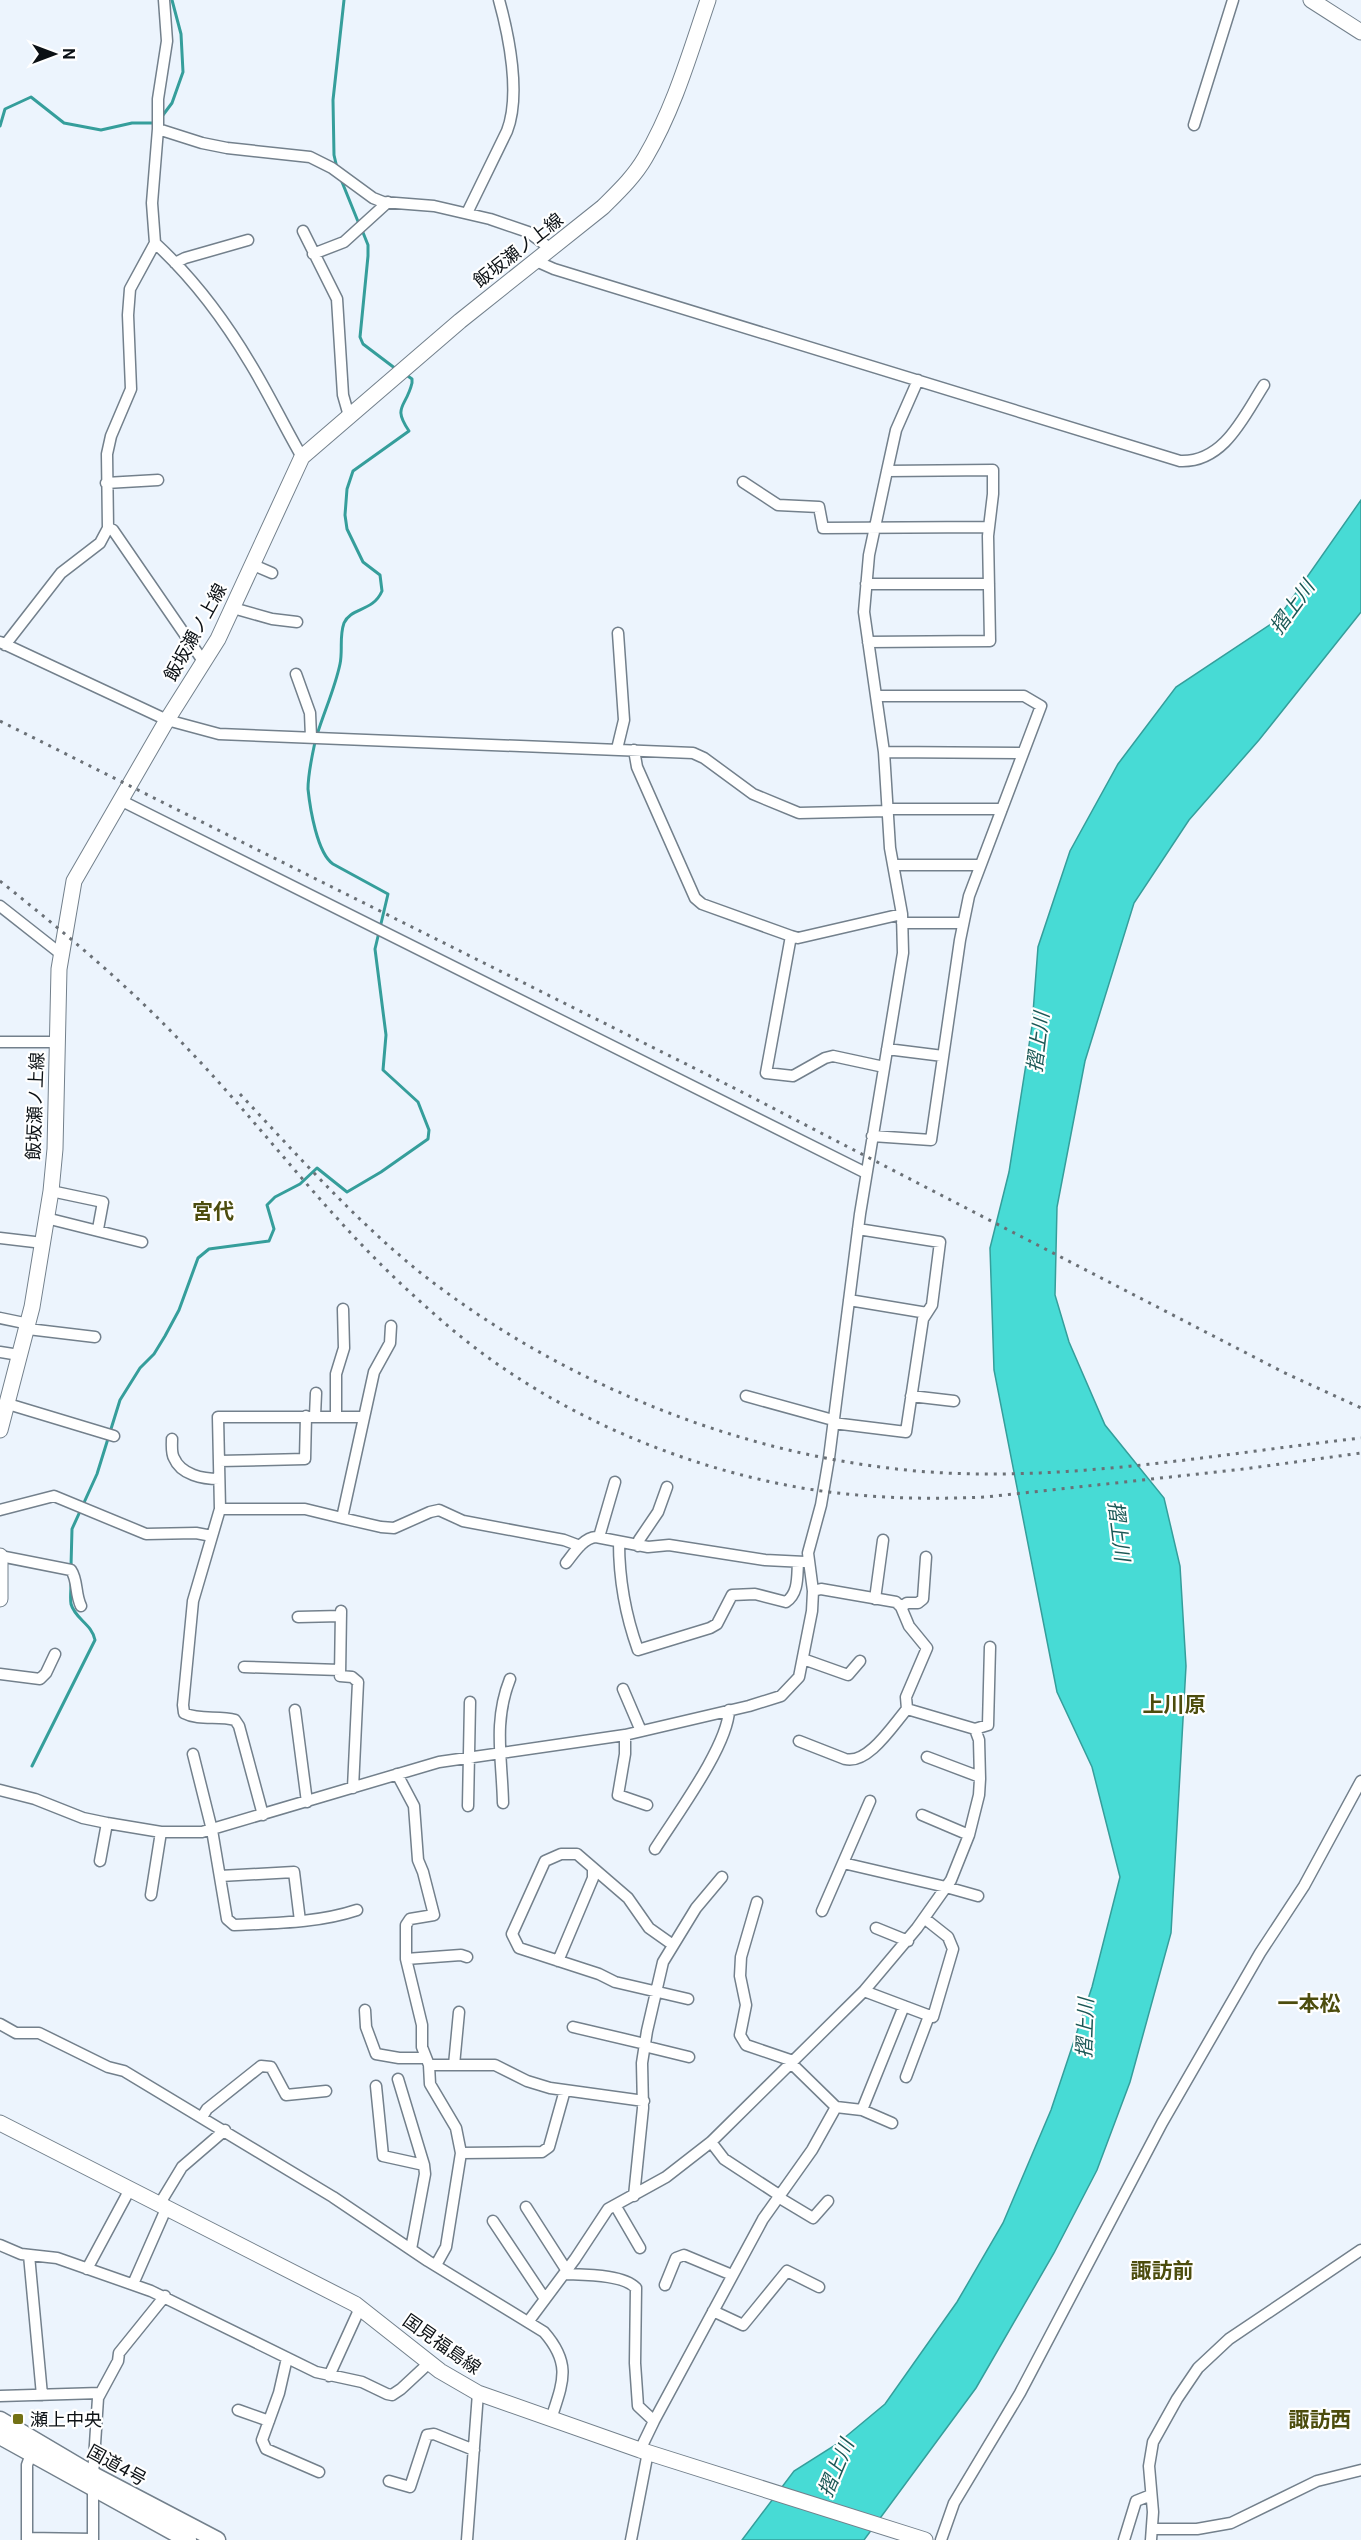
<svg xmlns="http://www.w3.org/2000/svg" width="1361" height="2540" viewBox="0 0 1361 2540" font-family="Roboto,'Noto Sans JP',sans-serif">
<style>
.water{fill:#47dbd5;stroke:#359e9b;stroke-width:1.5}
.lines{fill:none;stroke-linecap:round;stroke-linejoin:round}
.stream{stroke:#359e9b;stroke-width:3}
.minor-casing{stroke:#73808c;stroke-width:13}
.secondary-casing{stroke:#73808c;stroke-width:17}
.trunk-casing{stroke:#73808c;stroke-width:19}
.minor{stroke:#fff;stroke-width:10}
.secondary{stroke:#fff;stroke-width:15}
.trunk{stroke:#fff;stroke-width:16}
.rail{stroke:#6a7076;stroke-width:3;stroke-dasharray:3 6;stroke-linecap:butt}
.poi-dot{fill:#727115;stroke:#fff;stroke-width:2}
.labels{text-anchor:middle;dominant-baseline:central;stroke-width:4.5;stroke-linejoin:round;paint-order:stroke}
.street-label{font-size:18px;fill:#0c1115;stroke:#fff}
.poi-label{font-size:18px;fill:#0c1115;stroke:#fff;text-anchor:start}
.water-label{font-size:20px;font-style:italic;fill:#1b5856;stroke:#fff}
.quarter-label{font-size:21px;font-weight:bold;fill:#4c4c0d;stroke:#fff}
</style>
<rect width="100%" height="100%" fill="#ecf4fd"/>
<path class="water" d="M1361,500v112l-102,128 -70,80 -55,83 -49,158 -28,146 -2,88 14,47 36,83 59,73 16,68 6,100 -15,267 -41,149 -33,88 -43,83 -78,135 -112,152h-122l52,-69 43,-27 48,-40 72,-102 46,-79 48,-113 41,-123 28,-110 -28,-110 -35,-75 -63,-322 -4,-122 19,-76 23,-146 6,-79 32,-96 48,-87 58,-77 101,-67z"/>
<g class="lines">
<path class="stream" d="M160,119l12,-16 11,-31 -2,-38 -9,-34
M0,126l5,-17 26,-12 33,26 37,7 31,-7h22
M337,168l-3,-13 -1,-55 11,-100
M340,177l19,47
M362,230l6,15v11l-8,81 3,7 33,25
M317,735c7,-23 18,-47 23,-71 3,-14 -1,-27 4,-41 7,-16 29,-11 38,-32l-2,-16 -17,-13 -16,-33 -2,-14 2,-26 6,-18 56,-40c-17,-25 -3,-23 3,-48v-4l-7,-5
M71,1566l1,-37 25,-55 23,-74 20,-32 14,-14 11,-18 14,-26 19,-52 11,-9 60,-8 5,-12 -7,-24 8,-8 25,-13 17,-16 30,24 34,-20 47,-33 1,-9 -11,-28 -35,-32 3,-35 -11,-86 13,-55 -55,-30c-16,-11 -23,-56 -25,-75 0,-15 4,-33 7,-47
M32,1766l63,-126c-3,-16 -20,-21 -24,-36 -1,-5 0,-14 0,-20"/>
<defs>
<path id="minor" d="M1194,125l39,-125
M158,129l44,14 25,5 83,9 22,11 41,30 10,4 51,4 56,13 38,13 23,17
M467,213l40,-82c14,-36 2,-95 -8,-131
M303,231l34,68 6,96 6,21
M155,243c37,34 70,78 95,120 19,31 34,63 52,94
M313,254l31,-12 44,-40
M536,261l18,8 626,192c44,2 64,-45 84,-76
M175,263l10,-5 63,-18
M743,482l35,23 41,2 4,21 166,-1
M106,483l52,-3
M108,528l5,2 90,131
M251,564l21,9
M866,584h123
M233,608l39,11 25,3
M0,642l167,78 52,14 474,19 11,5 49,36 46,19 89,-2
M868,642l122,-1 -2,-105 5,-42v-24l-106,1
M5,645l56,-72 39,-30 8,-15 -1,-74 4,-18 20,-47 -3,-74 2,-26 25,-46 -3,-40 6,-74v-30l9,-58 -3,-41
M296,674l14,39 1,24
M617,749l7,-29 -6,-87
M634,750l3,17 58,131 7,6 89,32 -25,137 27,3 32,-18 8,-2 51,11
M884,752l139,1
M120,800l746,373
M888,809h114
M893,865h87
M0,906l61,48
M902,923h61
M791,936l7,2 104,-24
M0,1042h57
M887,1049l56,7
M872,1136l59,4 29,-200 9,-44 72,-190 -17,-10h-148
M51,1191l52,11 -5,27
M46,1218l96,24
M0,1238l43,5
M849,1300l78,13
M0,1318l29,6
M28,1329l67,8
M0,1352l19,3
M746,1396l87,24
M911,1396l43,5
M8,1404l106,32
M315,1416l1,-23
M336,1416v-42l8,-26 -1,-39
M833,1423l73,9 17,-113 9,-14 8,-63 -82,-13
M172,1439c0,5 -1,14 2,19 7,17 29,21 45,21
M219,1461l86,-2 1,-43
M220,1509h85l37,9 32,-146 16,-29 1,-17
M0,1510l54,-14 92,38 50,-1 16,3
M342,1518l39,9 13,1 36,-16 9,-2 24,11 101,19 16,6
M599,1537l16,-55
M619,1542c0,38 6,72 19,108l72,-22 7,-4 15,-29 23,-1 31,8c13,-9 11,-26 12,-40
M638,1546l1,-6 19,-28 9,-25
M0,1556l71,14c7,10 4,24 10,36
M566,1563c8,-10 17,-25 30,-26l52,10 21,-2 96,15 40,2
M813,1591l8,-2 75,13 5,5 8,19 18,22 -21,49 1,12
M875,1599l8,-59
M901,1607l6,-4h11l5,-4 3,-42
M341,1611l-1,65 12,1 6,5 -5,106
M298,1617l43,-1
M803,1659l45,16 12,-14
M244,1667l96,3
M0,1674l40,5 6,-6 9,-19
M623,1689l18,42
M295,1710l12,92
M975,1729l13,-4 2,-78
M625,1735v19l-7,41 29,10
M193,1754l19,76 15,89 7,6c41,-2 84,-2 123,-15
M927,1757l53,20
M397,1774l17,32 4,54 5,12 11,43 -24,4 -4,6v34l16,66v22l7,18 1,19 26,44 5,25 -15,94 -10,18
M0,1790l35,9 48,19 24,5 54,9h41l237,-70 186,-27 124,-29 32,-10 18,-19 13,-66 1,-20 -5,-38 13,-48 8,-47 31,-244 43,-261 -1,-39 -12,-66 -6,-96 -20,-140 5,-57 18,-84 9,-41 22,-50
M503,1803c-1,-45 -10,-81 7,-124
M468,1806l2,-104
M263,1815l-24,-89 -4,-6c-16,-5 -36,1 -51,-7l-1,-8 10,-104 27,-92 -2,-92h145
M922,1815l47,20
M655,1849c20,-32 73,-103 74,-139
M100,1861l7,-38
M843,1863l103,24 32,9
M220,1876l74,-4 6,49
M151,1895l10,-63
M757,1902l-16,55 -1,19 6,29 -6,30 6,10 47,16
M822,1911l48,-110
M876,1928l32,13
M673,1945l-24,-17 -21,-30 -51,-44h-16l-16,7 -33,73 7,14 80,26 16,8 73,17
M406,1959l55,-4 6,2
M558,1961l35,-83v-8
M864,1991l69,26 20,-68 -5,-12 -24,-19
M365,2010l1,17 10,27 23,4h27
M0,2024l16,9h23l69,34 16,4 209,126 95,64 116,71c28,32 19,50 7,87
M573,2027l72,17
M644,2046l45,11
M791,2063l45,44 26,3 30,13
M429,2065h66l32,16 23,7 94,13
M454,2065l5,-53
M906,2077l23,-61
M398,2079l26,86 1,9 -14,75
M376,2086l7,70 41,9
M862,2110l42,-104
M202,2117l5,-8 54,-43 10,1 15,28 40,-4
M711,2142l13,17 55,36
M461,2153l81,-1 7,-5 16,-57
M634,2196l9,-88 -1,-45 5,-32 16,-69 33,-54 26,-31
M778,2197l35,21 15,-17
M159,2205l23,-38 43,-37
M615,2205l25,43
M526,2207l41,64
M493,2221l52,78
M0,2245l21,9 36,4 94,33 165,81 46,10 25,12 5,1 9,-6 28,-26
M29,2255l13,140
M87,2269l43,-80
M564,2274c19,1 59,0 72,14l-1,75 3,43 16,15
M133,2284l33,-75
M665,2285l11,-27 8,-3 48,20
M713,2311l30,14 44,-54 32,16
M528,2322l47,-63 33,-50 58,-32 45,-35 153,-151 53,-63 34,-48 18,-45 10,-40 1,-16 -1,-39 -4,-11 -68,-20c-14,16 -39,56 -62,50l-46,-18
M287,2358l-8,35 -17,47 4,9 53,23
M329,2376l31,-68
M0,2396l100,-3
M238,2410l31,11
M640,2450l14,-29 109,-202 49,-69 24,-43
M93,2475l5,-77 20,-37 1,-8 46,-57
M389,2481l21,6 17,-52 7,-1 40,16
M93,2489v51
M1153,2529h44l34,-6 86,-42 44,-11
M27,2538l66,1
M27,2540v-75l4,-11
M467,2540l11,-147
M631,2540l17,-88
M941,2540l13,-37 66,-110 142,-270 98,-170 44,-67 57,-105
M1124,2540l12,-39 15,-6
M1151,2540l2,-28 -4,-46 4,-24 24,-43 21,-31 31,-29 132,-89"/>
<path id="secondary" d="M1311,0l50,32
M0,1430l32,-123 19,-116 4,-42 4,-180 15,-88 93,-161 51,-81 84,-182 158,-136 143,-114c15,-15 31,-30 42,-49 29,-49 45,-105 63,-158
M0,1556v43
M0,2123l355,181 85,67 38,22 162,57 285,90"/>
<path id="trunk" d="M0,2420l93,55 124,65
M0,2436l188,104"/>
</defs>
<use href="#minor" class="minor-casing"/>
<use href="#secondary" class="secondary-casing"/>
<use href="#trunk" class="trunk-casing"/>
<use href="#minor" class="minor"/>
<use href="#secondary" class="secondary"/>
<use href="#trunk" class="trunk"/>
<path class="rail" d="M0,721l736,368 547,283 78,36
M0,881c65,52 129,105 186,166 77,80 143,172 226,247 29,27 61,54 94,76 83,56 182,96 280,115 65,13 133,15 200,12l258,-28 117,-16
M240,1094c58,62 116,127 182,180 156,122 362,199 560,200 127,1 253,-22 379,-36"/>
</g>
<rect class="poi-dot" x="12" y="2413" width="12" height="12" rx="3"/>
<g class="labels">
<g class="street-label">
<text transform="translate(518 250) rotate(-38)">飯坂瀬ノ上線</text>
<text transform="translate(195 632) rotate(-61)">飯坂瀬ノ上線</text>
<text transform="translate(35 1106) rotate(-88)">飯坂瀬ノ上線</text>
<text transform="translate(442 2344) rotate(35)">国見福島線</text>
<text transform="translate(117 2465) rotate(29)">国道4号</text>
</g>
<g class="poi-label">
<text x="30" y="2419">瀬上中央</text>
</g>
<g class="water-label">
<text transform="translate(1292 607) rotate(-54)">摺上川</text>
<text transform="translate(1038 1042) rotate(-83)">摺上川</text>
<text transform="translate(1119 1531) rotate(83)">摺上川</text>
<text transform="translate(1085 2028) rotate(-88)">摺上川</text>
<text transform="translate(836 2468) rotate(-67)">摺上川</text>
</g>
<g class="quarter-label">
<text x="213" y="1212">宮代</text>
<text x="1174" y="1705">上川原</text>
<text x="1309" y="2004">一本松</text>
<text x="1162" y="2271">諏訪前</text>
<text x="1320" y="2420">諏訪西</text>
</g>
</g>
<g transform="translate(54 54) rotate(90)" stroke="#ffffff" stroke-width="4.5" paint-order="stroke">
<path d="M0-4.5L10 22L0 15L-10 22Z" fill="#0c1115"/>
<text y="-9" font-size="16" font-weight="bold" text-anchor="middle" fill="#0c1115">N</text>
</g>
</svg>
